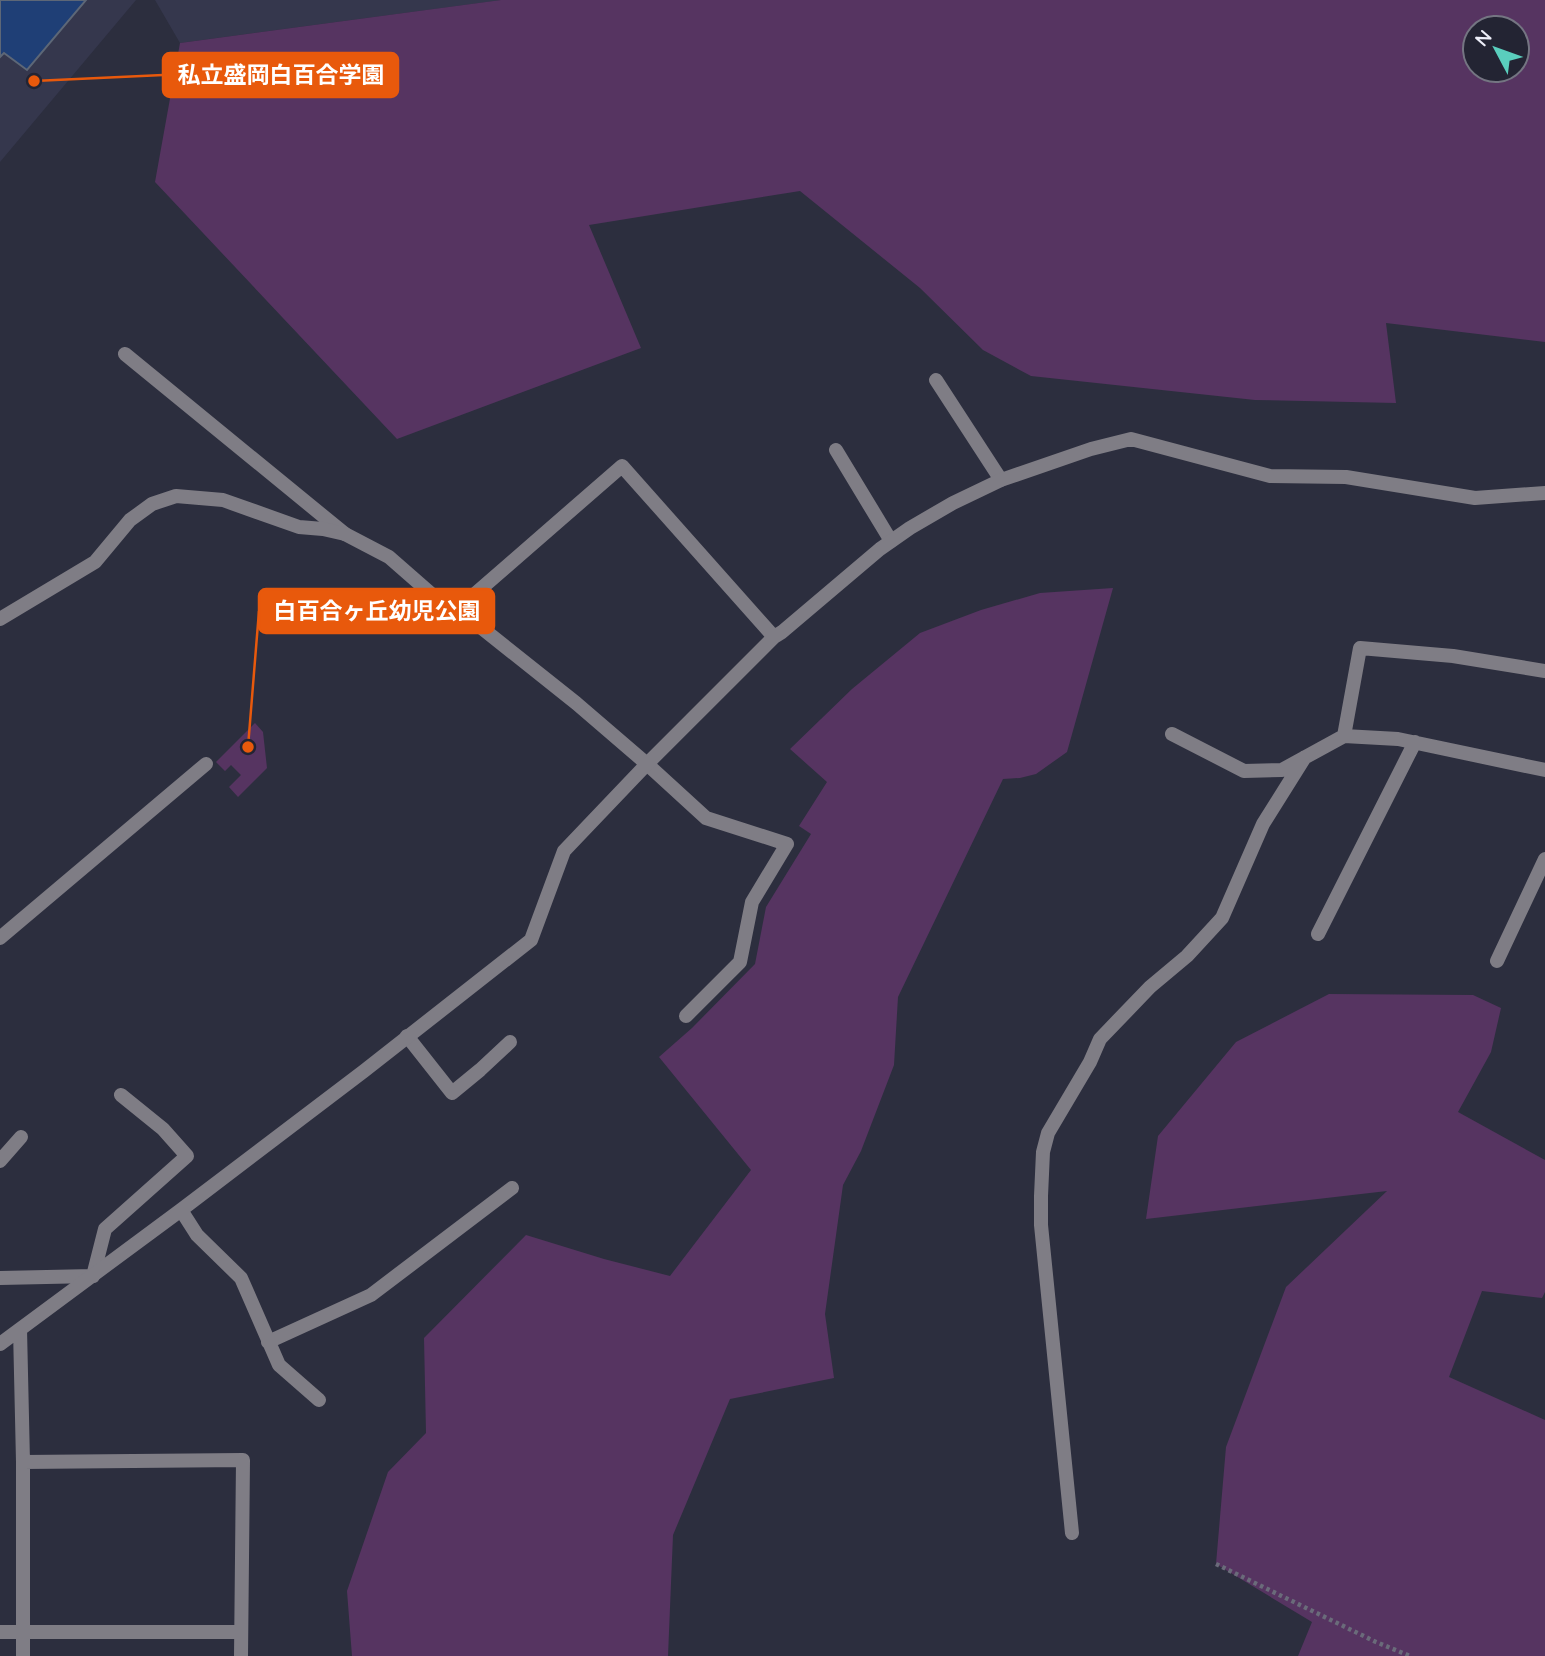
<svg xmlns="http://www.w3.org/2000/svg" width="1545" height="1656" viewBox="0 0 1545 1656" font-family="Quicksand,'Noto Sans JP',sans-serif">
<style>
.built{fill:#35374d}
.green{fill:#563461;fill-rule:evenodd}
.building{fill:#1f3f76;stroke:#5d6777;stroke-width:2}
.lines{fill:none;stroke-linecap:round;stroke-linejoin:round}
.path{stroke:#6a6b7a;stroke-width:4.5;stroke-dasharray:3.5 3.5;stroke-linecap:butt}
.service{stroke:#7f7d85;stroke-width:14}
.minor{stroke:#7f7d85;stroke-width:14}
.leader{fill:none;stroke:#e8590c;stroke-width:2.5}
.callout-dot{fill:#e8590c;stroke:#232433;stroke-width:2.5}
.callout{fill:#e8590c;stroke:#e8590c;stroke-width:2.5}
.callout-label{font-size:23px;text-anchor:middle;font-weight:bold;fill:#fff}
</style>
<rect width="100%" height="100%" fill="#2c2e3e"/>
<path class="built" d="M0,0h136l-136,162z
M155,0h347l-322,43z"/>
<path class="green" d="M501,0h1044v342l-159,-19 10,80 -141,-3 -224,-24 -48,-26 -63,-62 -120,-97 -211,34 52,123 -244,91 -242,-257 25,-139zM1475,28h42v42h-42z
M1113,588l-46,164 -31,22 -16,4 -17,1 -105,218 -4,68 -33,86 -18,34 -18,129 9,64 -104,21 -57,136 -5,121h-316l-5,-65 41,-119 38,-39 -2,-95 102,-103 78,24 66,17 81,-106 -92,-113 33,-29 63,-64 11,-57 45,-73 -12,-8 28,-44 -37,-33 62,-60 68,-56 61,-23 59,-17z
M255,723l8,9 4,36 -29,29 -9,-10 12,-12 -10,-10 -6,6 -9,-9z
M1329,994l144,1 28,13 -10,44 -33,60 87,48v132l-3,6 -60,-7 -33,86 96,43v236h-247l14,-34 -96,-58 10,-117 60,-160 101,-96 -241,28 12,-83 78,-94z"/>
<path class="building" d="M0,0h86l-59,70 -23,-17 -4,4z"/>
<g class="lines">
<path class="path" d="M1216,1564l160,78 34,14"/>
<path class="service" d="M125,354l220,180
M936,380l65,100
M836,450l55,91
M647,764l59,54 81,26 -35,58 -12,60 -54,54
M407,1036l45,57 28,-23 30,-28
M0,1161l21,-24
M0,1278l93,-2 12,-47 82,-73 -24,-27 -42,-34"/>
<path class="minor" d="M453,613l169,-147 152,171
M0,619l95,-57 35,-42 22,-16 24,-8 47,4 76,27 24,2 22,5 44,23 64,56 25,12 98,78 71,61
M1172,734l72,37 38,-1 62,-34 54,3 147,31
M1344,736l16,-88 93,8 92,15
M1318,934l97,-192
M0,938l206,-174
M1497,961l48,-102
M181,1210l16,25 44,43 38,87 40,35
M20,1329l3,133v194
M268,1342l103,-47 141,-107
M0,1344l181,-134 183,-139 167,-131 33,-89 83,-87 127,-127 8,-5 98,-83 30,-21 43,-25 48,-23 90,-31 40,-10 139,37 76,1 129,21 70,-5
M23,1462l220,-2 -2,196
M1072,1533l-31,-308v-29l2,-44 5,-19 42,-71 10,-23 50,-52 37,-31 35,-38 41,-94 42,-67
M0,1632h241"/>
</g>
<path class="leader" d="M34 81L163 75M248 747L259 611"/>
<g class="callout-dot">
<circle cx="34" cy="81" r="7"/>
<circle cx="248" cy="747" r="7"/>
</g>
<g class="callout">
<rect x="163" y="53" width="235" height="44" rx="7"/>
<rect x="259" y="589" width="235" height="44" rx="7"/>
</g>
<g class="callout-label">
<text x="281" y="83">私立盛岡白百合学園</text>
<text x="377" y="619">白百合ヶ丘幼児公園</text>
</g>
<g transform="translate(1496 49) rotate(311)"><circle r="33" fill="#232433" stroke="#747582" stroke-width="2"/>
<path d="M0-5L12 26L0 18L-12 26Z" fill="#5acebd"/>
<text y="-10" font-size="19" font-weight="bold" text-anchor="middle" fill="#edeef9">N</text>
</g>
</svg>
